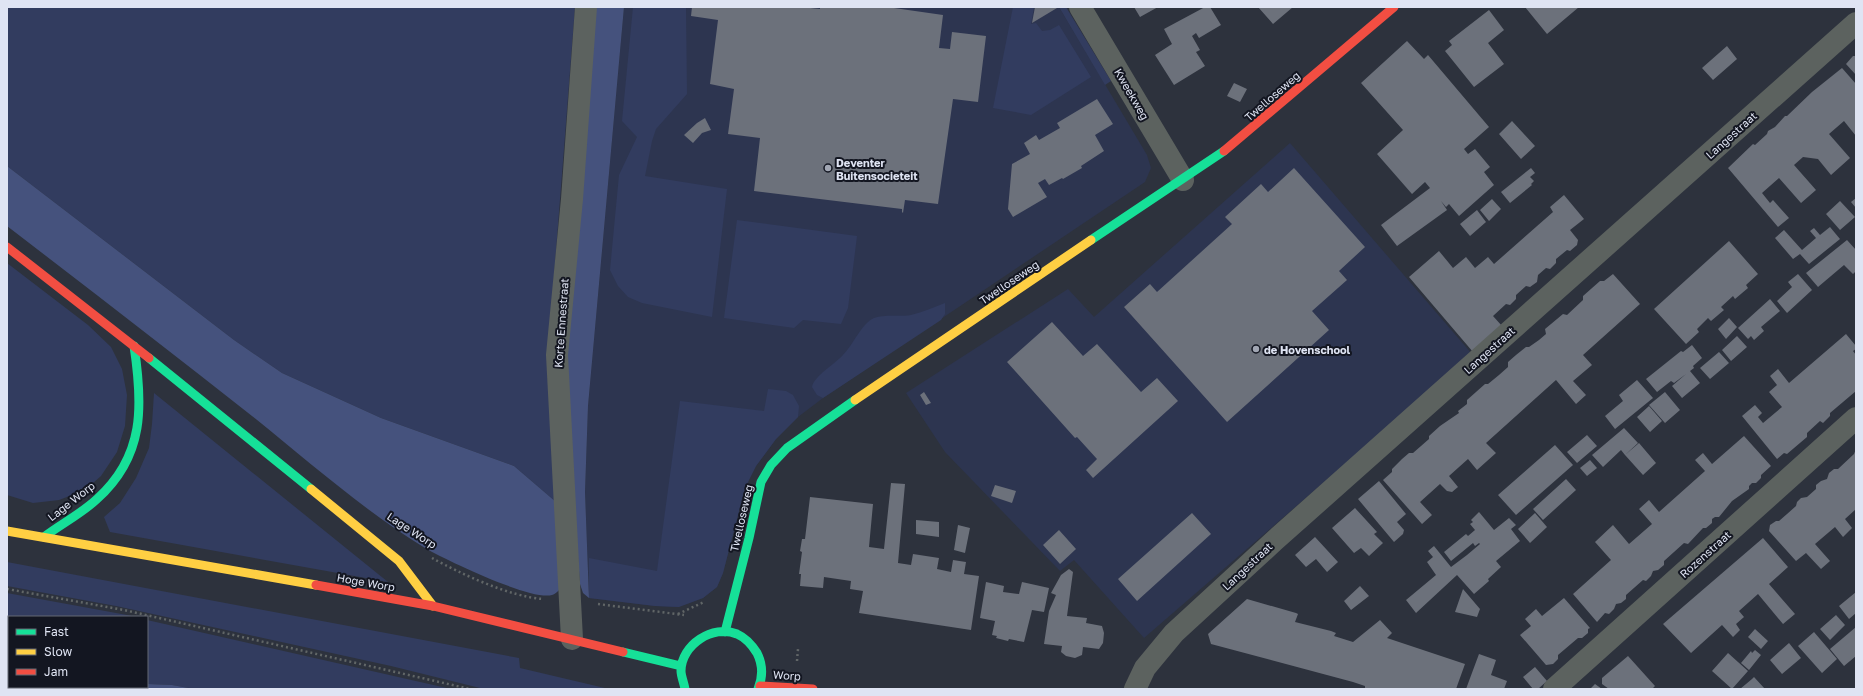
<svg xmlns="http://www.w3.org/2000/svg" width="1863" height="696" viewBox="0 0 1863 696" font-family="'Golos Text',sans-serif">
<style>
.built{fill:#2d3550}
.green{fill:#323c5f}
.forest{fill:#45527d}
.building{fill:#6c717b}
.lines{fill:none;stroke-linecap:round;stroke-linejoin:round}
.path{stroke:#616667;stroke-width:2.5;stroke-dasharray:2 3;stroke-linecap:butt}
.street{stroke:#5c625f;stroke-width:22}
.fast{stroke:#16e098;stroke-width:9}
.slow{stroke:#ffcf43;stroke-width:9}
.jam{stroke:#f24e42;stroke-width:9}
.poi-dot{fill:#a1a6b3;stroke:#131621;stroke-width:1.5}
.labels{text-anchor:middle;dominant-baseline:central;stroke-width:4;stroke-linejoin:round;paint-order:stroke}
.street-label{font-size:11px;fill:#dfe4f3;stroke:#131621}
.poi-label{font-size:11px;font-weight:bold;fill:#dfe4f3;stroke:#131621;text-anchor:start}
</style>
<rect width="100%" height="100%" fill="#2d323d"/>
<path class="built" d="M624,7h435l88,148 4,13 -6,14 -322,216 -25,19 -22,22 -20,27 -11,22 -22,85 -6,14 -14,11 -25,9 -23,-1 -66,-8 -4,-106 3,-86z
M1290,143l182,211 -328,284 -70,-78 -14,11 -115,-119 -39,-59 162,-104 26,28z"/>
<path class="green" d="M7,7h568l-28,359 9,136 -42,-36 -133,-48 -99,-45 -48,-33 -227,-174z
M633,7l53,1 1,86 -31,35 -4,12 -7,35 82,13 -15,128 -70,-14 -14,-6 -10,-11 -8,-16 9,-95 18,-38 -15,-16z
M1013,7h21l-3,17 5,-1 6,8 8,-1 9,-5 32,52 -60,38 -38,-7z
M1059,7h7l45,74 -6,4z
M737,220l120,16 -9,72 -7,16 -38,-4 -9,8 -70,-10z
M7,263l81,62 23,22 11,22 5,26 -2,31 -8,26 -16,24 -16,14 -26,10 -26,3 -26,-8z
M945,303v11l-4,6 -118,78 -6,-3 -5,-8c2,-11 23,-23 31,-32 11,-11 18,-31 31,-37 11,-4 25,-1 37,-3 12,-3 23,-8 34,-12z
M768,389l18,2 7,4 6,11 -1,11 -22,22 -20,27 -11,22 -22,85 -6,14 -14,11 -24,9 -24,-1 -66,-8v-40l68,13 23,-170 84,10z
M154,393l234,189 -278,-50 -6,-15 16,-14 16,-25 13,-30 3,-24z
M7,562l512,96 1,10 89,21h-125l-93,-23 -275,-60 -109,-20z
M7,593l120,22 9,2h-127v62h-2z
M147,620l304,69h-257l-22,-4 -25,-1z"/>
<path class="forest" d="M594,7h30l-36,399 -3,86 4,106 -6,-5 -3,-9 -15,-201z
M7,166l227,174 48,33 99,45 133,48 42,36 6,85c-3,3 -6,7 -10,8 -21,6 -106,-35 -127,-47 -62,-38 -117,-87 -173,-132 -81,-64 -163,-127 -245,-190z
M7,679h2v8h138v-3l25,1 22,4h-187z"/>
<path class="building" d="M692,7h109l19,2v-2h67l56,8 -4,33 11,1 2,-17 34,4 -8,66 -25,-3 -15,105 -33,-4 -2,13 -1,-1v-3l-148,-18 6,-53 -32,-4 6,-45 -24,-5 8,-64 -27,-4z
M1035,7h21l1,1 -25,15z
M1134,7h24l-18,10z
M1205,7h5l11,18 -22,13 -3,-5 -4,3 8,14 -4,2 9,14 -31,19 -19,-30 17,-11 -8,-15z
M1258,7h35l-20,17z
M1525,7h54l-32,27z
M1489,10l15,20 -16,13 16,21 -30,23 -29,-36 7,-6 -3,-4z
M1407,41l17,18 4,-4 61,72 -25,22 4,5 7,-5 15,18 -6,5 10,13 -35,31 -10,-12 -3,3 -5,-6 6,9 -50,36 -16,-21 49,-37 -5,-6 -13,12 -35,-40 26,-24 -42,-47z
M1727,46l10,13 -24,21 -11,-12z
M1853,56h3v19l-10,-11z
M1842,68l14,16v52l-12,-15 -15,13 21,24 -19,17 -13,-16 -15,-2 -9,8 22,25 -15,13 -22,-25 -17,15 8,10 3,-3 16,18 -11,9 -50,-59 25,-24 2,1 12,-11 1,-3 7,-4 10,-11h2l25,-24z
M1234,83l13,6 -7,13 -13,-6z
M1097,99l16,25 -18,11 9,16 -23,15 1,2 -19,11 -1,-1 -13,7 -4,-6 -7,4 9,14 -34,20 -5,-8 4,-45 18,-10 -6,-11 12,-8 3,5 21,-12 -3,-5z
M705,118l6,12 -9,3 -9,10 -9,-8 13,-12z
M1512,121l23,25 -14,13 -22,-25z
M1294,168l71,79 -26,24 8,9 -35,31 17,19 -102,92 -103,-115 26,-23 7,8 75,-68 -7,-7 36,-33 7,8z
M1531,168l4,5 -5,4 4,4 -3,3 1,1 -22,18 -9,-11z
M1564,195l20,24 -14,11 8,10 -1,5 -7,6 -3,-1 -11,9v4l-6,6 -4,-1 -8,7 -1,7 -7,5 -4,-1 -10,9v4l-6,6 -4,-1 -13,12 9,10 -29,26 -64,-75 30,-26 14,17 13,-11 9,11 13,-11 6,7 59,-52 -3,-5z
M1856,198v10l-5,-6z
M1492,199l9,10 -12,12 -9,-11z
M1840,201l15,16 -15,13 -14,-16z
M1477,210l9,12 -16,14 -10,-12z
M1830,227l10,12 -31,25 -9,-10 -7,5 -18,-21 9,-8 18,20 14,-12 -6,-7 4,-3 6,7z
M1847,240l9,10v21l-3,3 -9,-9 -26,22 -12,-14z
M1729,241l29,33 -12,11 2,3 -13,11 -2,-3 -12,11 3,3 -13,11 -3,-3 -11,11 2,3 -13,12 -32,-35z
M1613,274l27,30 -57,51 9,10 -19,16 13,14 -10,9 -20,-24 -70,63 10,10 -19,17 -9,-11 -19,17 9,11 -6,5 -5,-1 -7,-7 -20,18 12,13 -10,9 -39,-44 9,-8v-3l10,-10 7,-6h4l16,-14v-3l11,-10 19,-13 -1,-2 9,-7v-4l18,-16h3l11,-9 9,-8v-5l8,-7 10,-8h3l10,-7 7,-6 -1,-5 18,-15 4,1 16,-15v-4l17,-15h4z
M1798,274l14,16 -25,23 -10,-12 15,-14 -4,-5z
M1770,299l10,12 -19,16 3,4 -10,9 -3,-4 -3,3 -10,-11z
M1729,318l8,9 -11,12 -8,-10z
M1052,322l31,34 14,-12 44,48 16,-14 21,23 -85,77 -7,-8 11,-11 -20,-22 -2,1 -68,-76z
M1846,334l10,12v3l-3,2 3,4v36l-26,22v3l-7,7 -3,-2 -13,12v4l-20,17 -3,-1 -7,6 -35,-43 13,-11 7,8 -4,4 5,6 19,-16 -13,-15 8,-7 -7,-9 8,-7 11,14z
M1737,336l10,11 -16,14 -9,-11z
M1692,345l10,13 -9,8 1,2 -4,3 10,12 -18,15 -10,-12 14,-12 -12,9 -3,-2 -14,11 -11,-13 35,-28 2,1z
M1719,352l10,11 -19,16 -10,-11z
M1637,380l16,18 -38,31 -10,-13 18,-15 -4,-6z
M924,392l7,11 -5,2 -6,-10z
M1665,392l15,18 -15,13 -16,-18z
M1649,406l13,15 -12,11 -13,-15z
M1624,428l14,15 -13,12 -4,-5 -18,17 -11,-12z
M1587,435l10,11 -20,17 -10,-11z
M1744,436l27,30 -10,9v3l-5,5h-4l-3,3v3l-17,12 -13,16h-4l-3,2v4l-6,5h-3l-15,16 -4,-1 -20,18v4l-6,5 -5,1 -2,5 -5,5 -3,-1 -17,15v4l-5,4 -5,1 -2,5 -5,5 -4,-1 -8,9 -24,-28 38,-34 -16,-18 18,-17 16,19 23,-20 -13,-15 10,-9 10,12 46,-41 -10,-11 8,-7 9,11z
M1639,443l17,20 -13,12 -18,-20z
M1555,445l18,20 -57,50 -18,-20z
M1856,449v60l-11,10 7,9 -9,9 -8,-10 -20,17 15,17 -9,8 -15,-16 -10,8 -27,-30 1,-6 6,-4h3l8,-7 9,-8 1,-4 4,-4 6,-1 9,-8v-4l5,-4 6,-2 2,-6 5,-4h4l16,-15z
M1590,460l7,8 -10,8 -7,-8z
M1566,479l10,11 -33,30 -10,-11z
M1379,481l27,33 -9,8 7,8 -1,4 -9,8 -36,-43z
M891,483l14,1 -7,79 13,2 2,-11 26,4 -2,11 14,3 2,-12 13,2 -2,12 15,2 -8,54 -112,-17 4,-22 -13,-2 1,-8 -27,-4 -1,11 -23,-2 1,-12h-2l3,-22 -2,-1 2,-12h3l5,-42 63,7 -4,43 15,2z
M995,485l21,6 -4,12 -21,-7z
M1355,508l22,24 -3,2 9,9 -14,13 -8,-8 -7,5 -22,-25z
M1479,512l15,18 15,-12 7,7 -5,4 9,12 -24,20 5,6 -13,12 1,2 -15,13 -17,-19 -41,38 -10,-13 30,-25 -9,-13 6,-5 -5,-6 6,-5 17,21 16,-12 13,-11 -1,-1 -4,3 -2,-3 -22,18 -7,-9 22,-18 2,2 7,-6 -5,-6 3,-2 -2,-2z
M1192,513l19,21 -74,67 -19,-22z
M1535,513l12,14 -17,16 -12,-14z
M916,520l23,2v15l-23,-3z
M958,525l12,3 -5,25 -11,-3z
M1059,530l17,19 -16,15 -17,-19z
M1315,537l23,25 -11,10 -11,-13 -10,8 -11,-12z
M1763,538l25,29 -19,17 26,30 -12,10 -25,-30 -19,17 5,6 -8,7 4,6 -7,7 -11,-12 -31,28 -28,-29z
M1069,569l4,3 -6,44 20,2 -1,5 16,3 2,7 -1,10 -4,6 -16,-2 -1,8 -7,3 -9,-2 -5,-4 1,-6 -18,-2 5,-33 7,-16 -5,-2 10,-18z
M986,582l18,4 -1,6 16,2 3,-12 27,6 -5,24 -12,-2 -8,32 -15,-3 -1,2 -12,-3 1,-2 -5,-1 3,-14 -15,-3z
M1360,586l9,10 -18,14 -7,-9z
M1463,589l17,20 -3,8 -22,-5z
M1856,592v21l-7,6 -10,-13z
M1564,598l26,30 -2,1v4l-6,5h-4l-20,17v4l-5,5 -7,1 -26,-30 11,-9 -6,-7 11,-10 6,7z
M1247,599l49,14 2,1 -3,8 36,9 5,2 -2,3 19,6 27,-22 12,13 -5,5 78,26 -9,25h-89l-2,-1v-2l-12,-4 -142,-38 -3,-10z
M1836,615l9,10 -15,15 -10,-11z
M1856,627v29l-12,10 -14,-17z
M1755,629l13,12 -7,8 -13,-12z
M1814,632l23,27 -15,14 -24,-27z
M1789,643l12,15 -19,16 -12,-14z
M1755,650l6,5 -12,15 -8,-7 10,-12 1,2z
M1728,653l20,18 -16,18 -20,-18z
M1479,654l17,6 -5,15 16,6 -3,8h-38z
M1628,656l27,30 -3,3h-43l-7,-5v-6z
M1535,667l12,14 -9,8h-5l-10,-12z
M1754,677l11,12h-25l12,-10z
M1595,684l7,5h-12z"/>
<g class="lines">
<path class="path" d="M432,558c29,16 79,39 111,41
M7,589l117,21 346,79
M598,604l86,11
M678,614l26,-12
M797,661l1,-12"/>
<path class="street" d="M1080,7l103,173
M572,639l-15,-284 15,-156 14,-192
M1135,689l10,-21 29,-35 100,-92 582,-518
M1554,689l302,-271"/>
<path class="fast" d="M1091,240l133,-89
M149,358l162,131
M44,537c17,-13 37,-23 53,-38 48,-43 46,-94 37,-153
M725,632l24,-94 12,-56 10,-17 16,-17 68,-48
M623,652l58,14
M685,689c-1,-6 -4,-13 -4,-18 0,-26 32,-47 56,-37 9,4 15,11 20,19 6,12 6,24 1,36"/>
<path class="slow" d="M855,400l236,-160
M311,489l88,72 34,45
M7,531l309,54"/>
<path class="jam" d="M1224,151l170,-144
M7,247l142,111
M316,585l117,21 190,46
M760,686l53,3"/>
</g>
<g class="poi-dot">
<circle cx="828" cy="168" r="4"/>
<circle cx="1256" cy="349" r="4"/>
</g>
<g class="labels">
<g class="street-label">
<text transform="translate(1132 94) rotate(60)">Kweekweg</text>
<text transform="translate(1272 96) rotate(-41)">Twelloseweg</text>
<text transform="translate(1731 135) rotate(-42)">Langestraat</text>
<text transform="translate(1009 282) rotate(-34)">Twelloseweg</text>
<text transform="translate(561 323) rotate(-86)">Korte Ennestraat</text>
<text transform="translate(1489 350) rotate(-42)">Langestraat</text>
<text transform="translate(71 501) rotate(-38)">Lage Worp</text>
<text transform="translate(741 518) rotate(-77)">Twelloseweg</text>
<text transform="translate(412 530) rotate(33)">Lage Worp</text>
<text transform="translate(1705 554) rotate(-42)">Rozenstraat</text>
<text transform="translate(1247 566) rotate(-43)">Langestraat</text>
<text transform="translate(366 582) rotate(10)">Hoge Worp</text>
<text transform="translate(787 675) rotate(4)">Worp</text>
</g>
<g class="poi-label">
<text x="836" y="162">Deventer<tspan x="836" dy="13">Buitensocieteit</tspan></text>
<text x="1264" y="349">de Hovenschool</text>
</g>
</g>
<rect width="1863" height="696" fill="none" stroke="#dfe4f3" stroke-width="16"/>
<rect x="8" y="616" width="140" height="72" fill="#131621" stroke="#656875"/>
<rect x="16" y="629" width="20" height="6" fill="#16e098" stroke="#656875"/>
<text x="44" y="636" font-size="12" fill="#dfe4f3">Fast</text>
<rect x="16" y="649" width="20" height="6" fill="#ffcf43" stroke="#656875"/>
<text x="44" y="656" font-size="12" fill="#dfe4f3">Slow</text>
<rect x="16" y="669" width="20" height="6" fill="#f24e42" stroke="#656875"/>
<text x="44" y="676" font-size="12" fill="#dfe4f3">Jam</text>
</svg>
